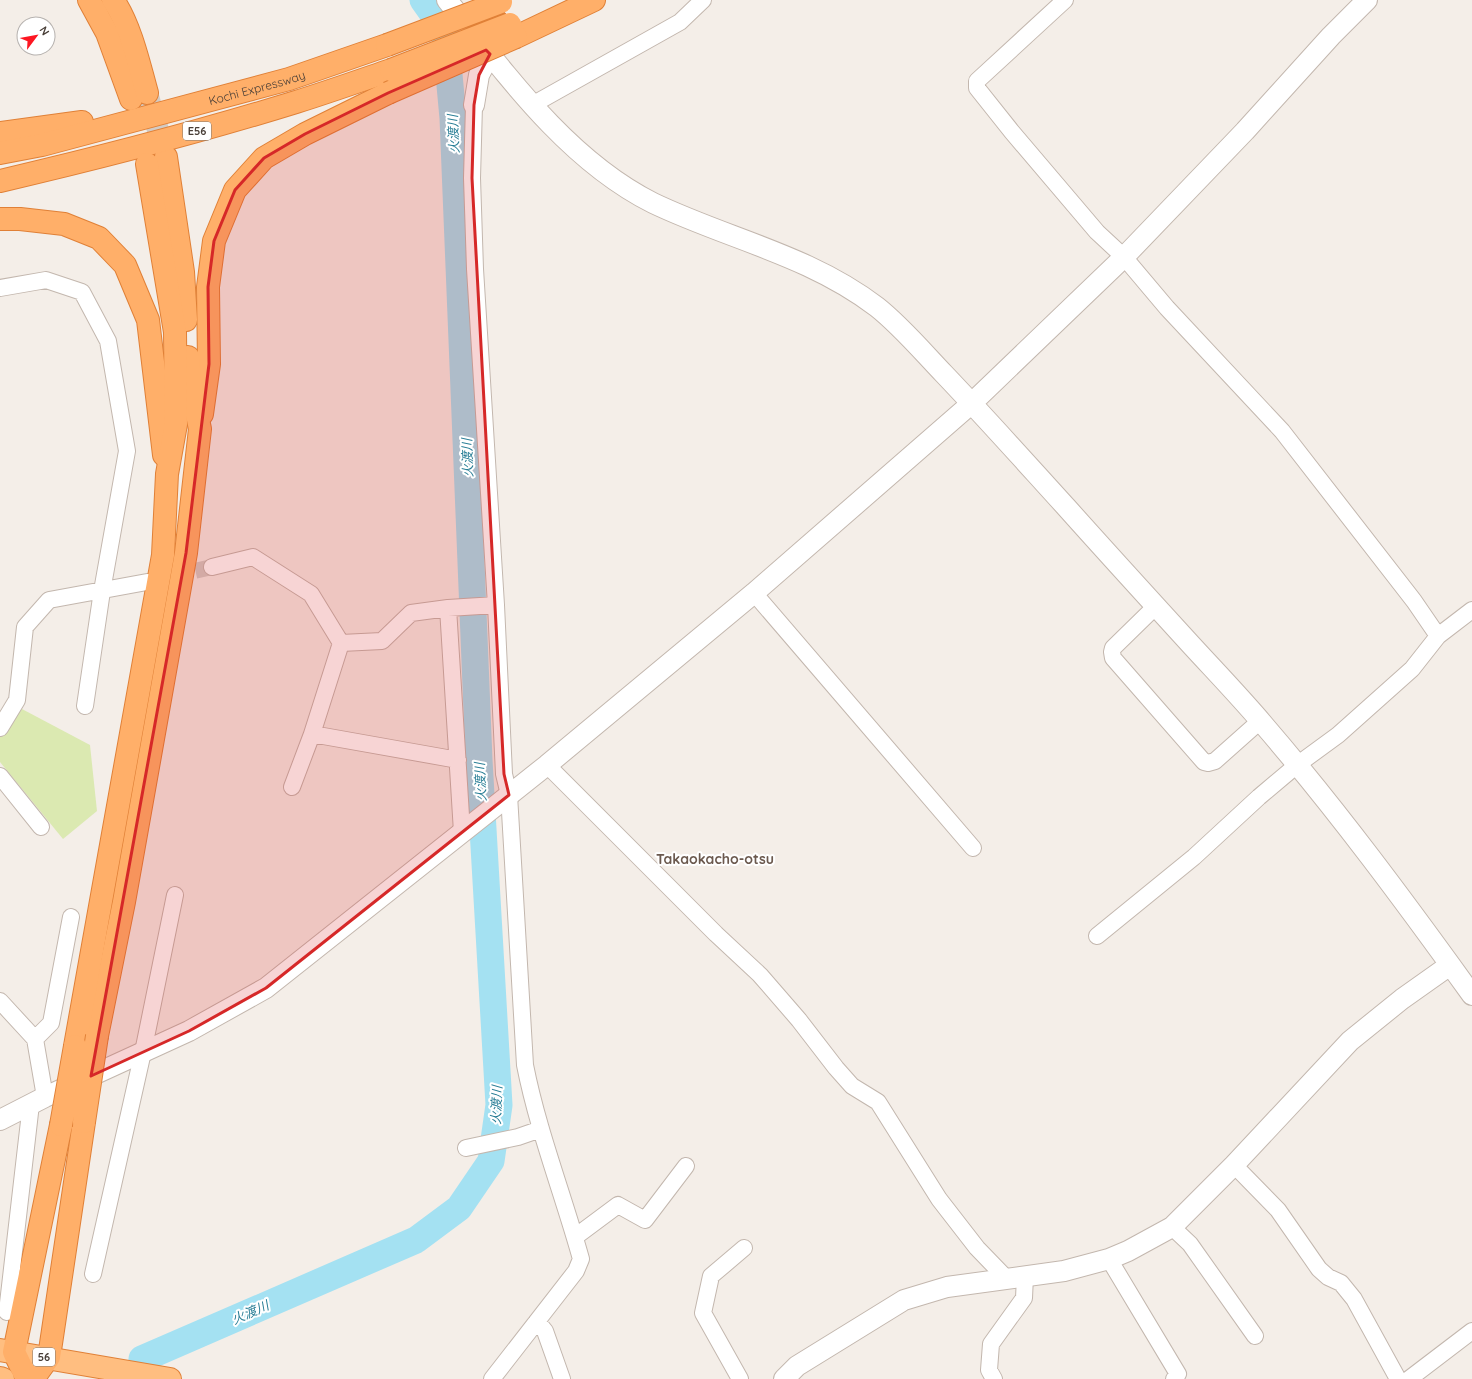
<svg xmlns="http://www.w3.org/2000/svg" width="1472" height="1379" viewBox="0 0 1472 1379" font-family="Quicksand,'Noto Sans JP',sans-serif">
<style>
.green{fill:#dbe9b1}
.lines{fill:none;stroke-linecap:round;stroke-linejoin:round}
.river{stroke:#a4e1f2;stroke-width:27}
.minor-tunnel{stroke:#d2cbc5;stroke-width:16;stroke-dasharray:16 8;stroke-linecap:butt}
.motorway-tunnel{stroke:#d2cbc5;stroke-width:22;stroke-dasharray:22 11;stroke-linecap:butt}
.minor-casing{stroke:#c3b7ae;stroke-width:18}
.tertiary-casing{stroke:#c3b7ae;stroke-width:22}
.trunk-casing{stroke:#e08037;stroke-width:24}
.motorway-casing{stroke:#e08037;stroke-width:24}
.minor{stroke:#fff;stroke-width:16}
.tertiary{stroke:#fff;stroke-width:20}
.trunk{stroke:#ffbe80;stroke-width:22}
.motorway{stroke:#ffaf69;stroke-width:22}
.motorway-bridge-casing{stroke:#e08037;stroke-width:24;stroke-linecap:butt}
.motorway-bridge{stroke:#ffaf69;stroke-width:22}
.marked{fill:#d62828;fill-opacity:0.2;stroke:#d62828;stroke-width:3;stroke-linejoin:round}
.labels{text-anchor:middle;dominant-baseline:central;stroke-width:4;stroke-linejoin:round;paint-order:stroke}
.shield{fill:#fff;stroke:#7f7873;stroke-width:1}
.shield-label{font-size:11px;font-weight:bold;fill:#483e37}
.street-label{font-size:12px;fill:#483e37;stroke:#fff}
.water-label{font-size:13px;font-style:italic;fill:#277d95;stroke:#fff}
.quarter-label{font-size:14px;font-weight:bold;fill:#6b594e;stroke:#fff}
</style>
<rect width="100%" height="100%" fill="#f4eee8"/>
<path class="green" d="M22,709l68,36 7,66 -34,28 -63,-77v-26z"/>
<g class="lines">
<path class="river" d="M423,0l22,31
M142,1359l274,-119 43,-32 32,-47 8,-56 -20,-345 -26,-642 -8,-87v-16"/>
<path class="minor-tunnel" d="M172,576l40,-9"/>
<path class="motorway-tunnel" d="M147,93l19,64"/>
<defs>
<path id="minor" d="M1065,0l-88,81v7l35,44 85,100 27,25 43,51 115,123 132,170 24,35
M474,105l-2,73 3,91 21,336 8,169 5,21 16,270c13,66 38,129 56,194l-5,12 -84,108
M532,105l148,-83 23,-22
M0,288l46,-8 36,12 26,49 19,110 -25,140 -17,115
M212,567l41,-10 58,37 30,49
M754,593l219,255
M1156,606l-43,42 -1,4 1,6 91,104 4,1 7,-2 45,-40
M448,608l-37,5 -29,28 -41,2 -29,91 146,26
M0,728l17,-28 8,-73 24,-27 98,-18
M547,765l169,169 44,41 39,45 37,48 16,18 26,16 61,97 38,49 29,30
M0,776l41,51
M292,787l20,-53
M462,832l-14,-224 48,-3
M1097,936l97,-79 65,-60 38,-32 41,-30 74,-66 26,-33 34,-26
M0,1001l35,38
M45,1097l-10,-58 16,-16 20,-106
M466,1148l52,-11 23,-8
M1234,1165l44,45 41,59 9,8 13,6 13,16 44,80
M1172,1227l18,17 65,92
M575,1237l43,-32 27,15 41,-54
M1109,1259l69,115 -4,5
M93,1274l50,-222 32,-157
M7,1312l24,-208
M537,1321l8,10 17,48
M740,1379l-37,-66 8,-37 33,-28
M994,1379l-5,-9 2,-26 33,-46 1,-22
M1409,1379l63,-48"/>
<path id="tertiary" d="M447,0c58,73 120,160 206,203 75,36 156,52 224,104 24,19 45,44 67,67 42,44 82,89 123,134 42,47 85,94 127,140 23,25 47,50 69,76 74,86 142,178 209,271
M474,105l5,-30 11,-21
M0,1120l45,-23 144,-66 77,-43 281,-223 207,-172 218,-190 152,-146 121,-126 86,-95 36,-36
M784,1379l13,-13 107,-66 43,-13 117,-16 45,-12 19,-8 44,-24 62,-62 116,-124 52,-42 48,-34"/>
<path id="trunk" d="M0,1350l170,29
M0,1378l3,1"/>
<g id="motorway">
<path d="M89,0l18,33 24,66"/>
<path d="M113,0c17,24 26,64 34,93"/>
<path d="M516,37l78,-37"/>
<path d="M0,133l82,-11"/>
<path id="s1" d="M0,153l42,-8 247,-66 98,-34"/>
<path d="M166,157l17,115 3,48"/>
<path d="M0,181c99,-23 199,-49 296,-79 32,-10 63,-21 95,-32"/>
<path d="M0,219h20l44,5 35,14 26,27 23,55 16,135"/>
<path d="M202,414l7,-50 -1,-77 6,-46 21,-51 29,-32 41,-24 83,-41"/>
<path d="M97,1036l27,-134 62,-349 14,-124 -10,-48 -2,-24"/>
<path d="M75,1046l88,-491 4,-81 9,-50 -1,-92 -28,-168"/>
<path d="M27,1379l-13,-27 47,-227"/>
<path d="M33,1379l16,-22 35,-235"/>
</g>
</defs>
<use href="#minor" class="minor-casing"/>
<use href="#tertiary" class="tertiary-casing"/>
<use href="#trunk" class="trunk-casing"/>
<use href="#motorway" class="motorway-casing"/>
<use href="#minor" class="minor"/>
<use href="#tertiary" class="tertiary"/>
<use href="#trunk" class="trunk"/>
<use href="#motorway" class="motorway"/>
<defs>
<path id="motorway-bridge" d="M387,45l114,-43
M391,70l119,-46
M388,93l128,-56
M84,1122l13,-86
M61,1125l14,-79"/>
</defs>
<use href="#motorway-bridge" class="motorway-bridge-casing"/>
<use href="#motorway-bridge" class="motorway-bridge"/>
</g>
<path class="marked" d="M486,50l4,4 -11,21 -5,30 -2,73 32,596 5,21 -243,193 -77,43 -98,45 95,-523 23,-189 -1,-77 6,-46 21,-51 29,-32 41,-24 83,-41z"/>
<g class="labels">
<g class="shield">
<rect x="183" y="122" width="28" height="18" rx="3"/>
<rect x="33" y="1348" width="22" height="18" rx="3"/>
</g>
<g class="shield-label">
<text x="197" y="131">E56</text>
<text x="44" y="1357">56</text>
</g>
<g class="street-label">
<text stroke="none"><textPath href="#s1" startOffset="265">Kochi Expressway</textPath></text>
</g>
<g class="water-label">
<text transform="translate(453 134) rotate(-93)">火渡川</text>
<text transform="translate(467 458) rotate(-92)">火渡川</text>
<text transform="translate(480 782) rotate(-93)">火渡川</text>
<text transform="translate(496 1105) rotate(-88)">火渡川</text>
<text transform="translate(250 1312) rotate(-24)">火渡川</text>
</g>
<g class="quarter-label">
<text x="715" y="859">Takaokacho-otsu</text>
</g>
</g>
<g transform="translate(36 36) rotate(58)"><circle r="19" fill="#ffffff" stroke="#b6b2af"/>
<path d="M0-3L7 15L0 10L-7 15Z" fill="#fd1722"/>
<text y="-6" font-size="11" font-weight="bold" text-anchor="middle" fill="#483e37">N</text>
</g>
</svg>
